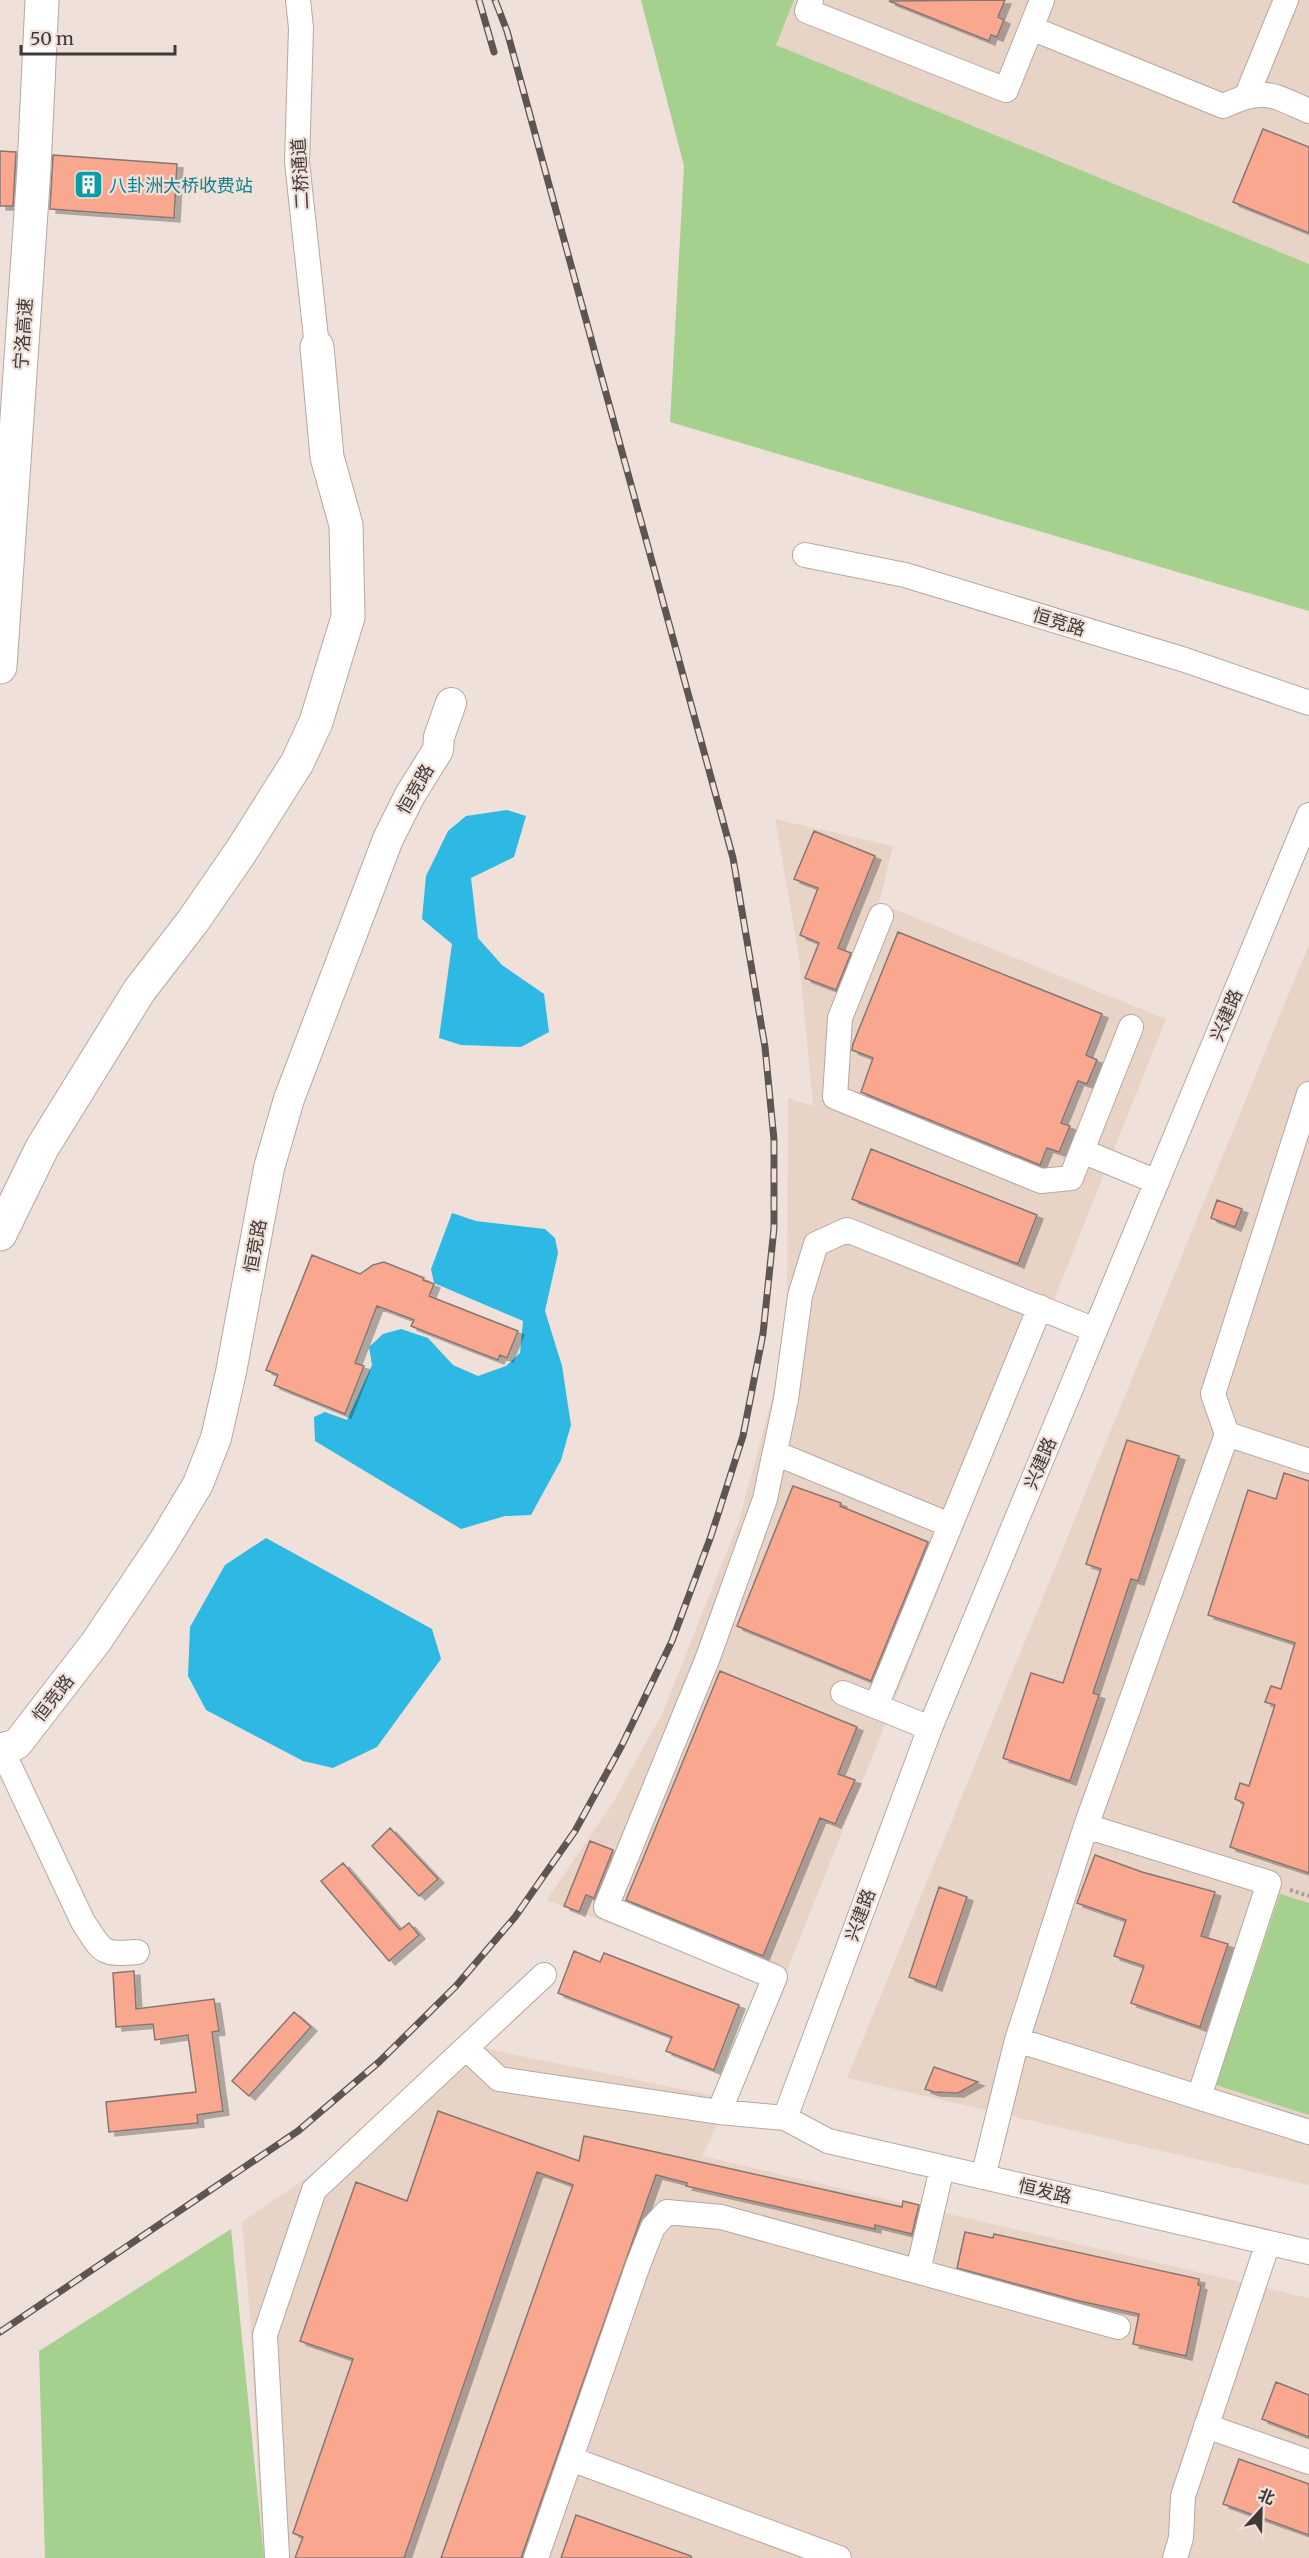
<svg xmlns="http://www.w3.org/2000/svg" width="1309" height="2558" viewBox="0 0 1309 2558" font-family="Merriweather,'Noto Sans SC',serif">
<style>
.built{fill:#e8d3c7}
.green{fill:#a5d08d}
.water{fill:#2db9e3}
.building{fill:#f9a88f;stroke:#857773;stroke-width:1.5;filter:url(#shadow)}
.lines{fill:none;stroke-linecap:round;stroke-linejoin:round}
.minor-casing{stroke:#b5a8a0;stroke-width:26}
.major-casing{stroke:#b5a8a0;stroke-width:32}
.highway-casing{stroke:#b5a8a0;stroke-width:35}
.path{stroke:#aa9f99;stroke-width:4;stroke-dasharray:3 3;stroke-linecap:butt}
.minor{stroke:#fff;stroke-width:24}
.major{stroke:#fff;stroke-width:30}
.highway{stroke:#fff;stroke-width:33}
.rail-casing{stroke:#5c5551;stroke-width:7}
.rail{stroke:#efe1d9;stroke-width:4.5;stroke-dasharray:14;stroke-linecap:butt}
.labels{text-anchor:middle;dominant-baseline:central;stroke-width:4.5;stroke-linejoin:round;paint-order:stroke}
.street-label{font-size:18px;fill:#403a37;stroke:#efe1d9}
.culture-label{font-size:18px;fill:#0d838f;stroke:#efe1d9;text-anchor:start}
</style>
<defs>
<filter id="shadow"><feDropShadow dx="6" dy="4" stdDeviation="0" flood-color="#0004"/></filter>
</defs>
<rect width="100%" height="100%" fill="#efe1d9"/>
<path class="built" d="M794,0h515v264l-534,-219z
M775,819l118,27 -14,57 287,116 -386,969 -233,-88 68,-101 47,-85 77,-193 35,-130 13,-80 1,-213 25,8 -14,-149z
M1309,944v1241l-462,-107z
M459,2043l271,56 -28,57 607,142v260h-1047l-11,-228 -9,-108 106,-73z"/>
<path class="green" d="M641,0h153l-18,45 533,219v347l-639,-189 14,-256z
M1280,1894l29,9v212l-93,-30z
M231,2229l33,329h-219l-6,-207z"/>
<path class="water" d="M507,810l19,6 -12,41 -43,21 7,60 24,27 42,29 5,38 -28,15 -60,-2 -22,-7 13,-94 -30,-25 4,-43 22,-45 18,-15z
M452,1213l24,8 69,8 10,9 3,15 -13,58 17,55 9,59 -10,35 -30,55 -26,1 -44,13 -146,-88 -1,-24 11,-5 22,8 25,-55 -3,-18 14,-13 18,-5 27,9 25,27 25,11 28,-10 14,-13 3,-32 -89,-38 -3,-14z
M266,1538l166,91 9,30 -64,88 -44,21 -30,-7 -97,-51 -18,-34 2,-49 35,-62z"/>
<path class="building" d="M1005,0l-7,17 6,3 -7,17 -6,-2 -2,6 -100,-40z
M1263,129l46,18v86l-76,-31z
M0,151l16,1 -3,54h-13z
M53,155l124,9 -3,54 -124,-9z
M814,831l61,25 -37,92 13,5 -15,37 -31,-12 14,-35 -19,-8 18,-47 -24,-9z
M898,932l204,82 -16,41 11,5 -10,24 -9,-3 -17,42 9,3 -11,26 -12,-4 -7,17 -179,-73 12,-34 -21,-8 1,-6z
M871,1149l166,66 -19,49 -166,-65z
M1217,1200l25,9 -7,18 -24,-9z
M312,1255l48,19 13,-9 11,-3 40,16 -1,2 11,4 -5,12 89,35 -11,27 -7,-3 -2,5 -72,-28 -15,-6 3,-6 -37,-14 -22,57 9,3 -19,48 -71,-29 4,-10 -12,-5z
M1127,1440l52,16 -41,125 -7,-2 -38,114 6,2 -29,86 -67,-23 28,-85 32,10 38,-114 -15,-5z
M1284,1473l25,8v392l-79,-26 14,-44 -9,-4 5,-16 9,3 26,-81 -10,-3 6,-16 10,3 14,-46 -87,-28 40,-125 28,9z
M793,1486l48,17 -1,3 88,36 -57,139 -134,-55z
M720,1671l137,56 -19,47 17,6 -20,44 -15,-6 -57,138 -137,-56z
M390,1828l48,51 -19,17 -47,-50z
M590,1841l23,9 -19,48 -8,-3 -7,17 -15,-6z
M1095,1855l47,17 73,20 -14,44 27,8 -28,83 -69,-24 13,-37 -30,-10 12,-36 -49,-17z
M343,1863l57,67 9,-7 10,12 -30,26 -68,-80z
M939,1887l28,10 -31,90 -27,-10z
M574,1951l26,11 4,-9 135,52 -25,65 -48,-19 6,-14 -114,-44z
M134,1971l2,38 78,-10 5,32 -7,1 11,79 -26,4 1,8 -89,9 -3,-30 90,-10 -8,-57 -33,5 -2,-16 -37,3 -3,-54z
M294,2012l17,15 -62,69 -17,-15z
M934,2067l44,15 -20,11 -24,-1 -9,-3z
M438,2111l141,50 5,-25 318,71 1,-6 16,4 -7,29 -37,-9v4l-189,-43 1,-3 -31,-8 -135,383h-80l132,-373 -36,-13 -133,386h-109l8,-21 -10,-4 60,-174 -53,-18 56,-159 51,19z
M965,2232l28,6 1,-4 205,45 -1,6 3,1 -15,70 -53,-12 6,-30 -64,-14 -118,-32z
M1276,2382l33,13v42l-47,-18z
M1239,2459l70,25v51l-86,-31z
M576,2515l115,41v2h-130z"/>
<g class="lines">
<defs>
<path id="minor" d="M298,0l3,28 -4,134 20,185
M811,0l-4,11 199,79 25,-62 192,78c41,-19 47,-12 86,5
M1031,28l11,-28
M1247,95l39,-95
M805,555l100,20 280,85 124,43
M881,916l-41,102 -5,79 206,84 30,-3 60,-151
M1082,1151l75,31
M1227,1434l82,27
M775,1453l175,72
M843,1693l87,35
M876,1706l164,-399
M1,1748l82,174c20,30 17,33 54,30
M1086,1826l183,57 -70,214
M1017,2040l292,92
M466,2048l33,31 220,33 66,6 43,23 481,111
M719,2112l56,-135 -169,-70 101,-247 58,-161 21,-100 14,-103 16,-52 31,-14 248,100
M785,2118l145,-390 379,-913
M983,2177l34,-137 69,-214 141,-392 -14,-40 96,-300
M918,2271l24,-103
M1206,2426l103,36
M571,2459l268,99
M277,2556l-12,-221 49,-145 230,-215
M536,2558l102,-293 15,-38 14,-15 54,5 397,110
M1175,2558l6,-20 2,-42 85,-253"/>
<path id="major" d="M0,1749l17,-5 79,-102 66,-98 36,-60 18,-46 15,-66 38,-204 20,-69 99,-260 22,-44 28,-45 1,-13 12,-34"/>
<path id="highway" d="M0,667l34,-499 8,-168
M0,1234l42,-86 97,-157 54,-70 47,-68 57,-90 19,-41 32,-105 -2,-92 -19,-68 -10,-110"/>
</defs>
<use href="#minor" class="minor-casing"/>
<use href="#major" class="major-casing"/>
<use href="#highway" class="highway-casing"/>
<path class="path" d="M1290,1890l19,6"/>
<use href="#minor" class="minor"/>
<use href="#major" class="major"/>
<use href="#highway" class="highway"/>
<defs>
<path id="rail" d="M479,0l15,52
M0,2332l298,-201 81,-69 77,-76 59,-69 60,-86 47,-86 50,-104 39,-105 32,-100 20,-102 11,-106v-88l-9,-93 -32,-189 -226,-827 -12,-31"/>
</defs>
<use href="#rail" class="rail-casing"/>
<use href="#rail" class="rail"/>
</g>
<defs>
<symbol id="building-square" viewBox="-11 -11 22 22"><rect x="-9" y="-9" width="18" height="18" rx="4" fill="#0f9aa8" stroke="#efe1d9"/><path d="M-4-6H4V6H1V3H-1V6H-4ZM-2.5-4.3h1.7v1.8h-1.7ZM.8-4.3h1.7v1.8H.8ZM-2.5-1h1.7V.8h-1.7ZM.8-1h1.7V.8H.8Z" fill="#fff"/></symbol>
</defs>
<g fill-rule="evenodd">
<use href="#building-square" x="72" y="168" width="33" height="33"/>
</g>
<g class="labels">
<g class="street-label">
<text transform="translate(300 174) rotate(-93)">二桥通道</text>
<text transform="translate(23 334) rotate(-86)">宁洛高速</text>
<text transform="translate(1059 622) rotate(17)">恒竞路</text>
<text transform="translate(415 789) rotate(-60)">恒竞路</text>
<text transform="translate(1226 1015) rotate(-67)">兴建路</text>
<text transform="translate(255 1246) rotate(-80)">恒竞路</text>
<text transform="translate(1040 1463) rotate(-67)">兴建路</text>
<text transform="translate(53 1698) rotate(-52)">恒竞路</text>
<text transform="translate(860 1915) rotate(-70)">兴建路</text>
<text transform="translate(1045 2191) rotate(13)">恒发路</text>
</g>
<g class="culture-label">
<text x="109" y="185">八卦洲大桥收费站</text>
</g>
</g>
<g transform="translate(1261 2510) rotate(22)" stroke="#efe1d9" stroke-width="4.5" paint-order="stroke">
<path d="M0-4.5L10 22L0 15L-10 22Z" fill="#403a37"/>
<text y="-9" font-size="16" font-weight="bold" text-anchor="middle" fill="#403a37">北</text>
</g>
<path d="M21 45v9h154v-9" fill="none" stroke="#403a37" stroke-width="3"/>
<text x="30" y="45" font-size="18" fill="#403a37" stroke="#efe1d9" stroke-width="4.5" paint-order="stroke">50 m</text>
</svg>
